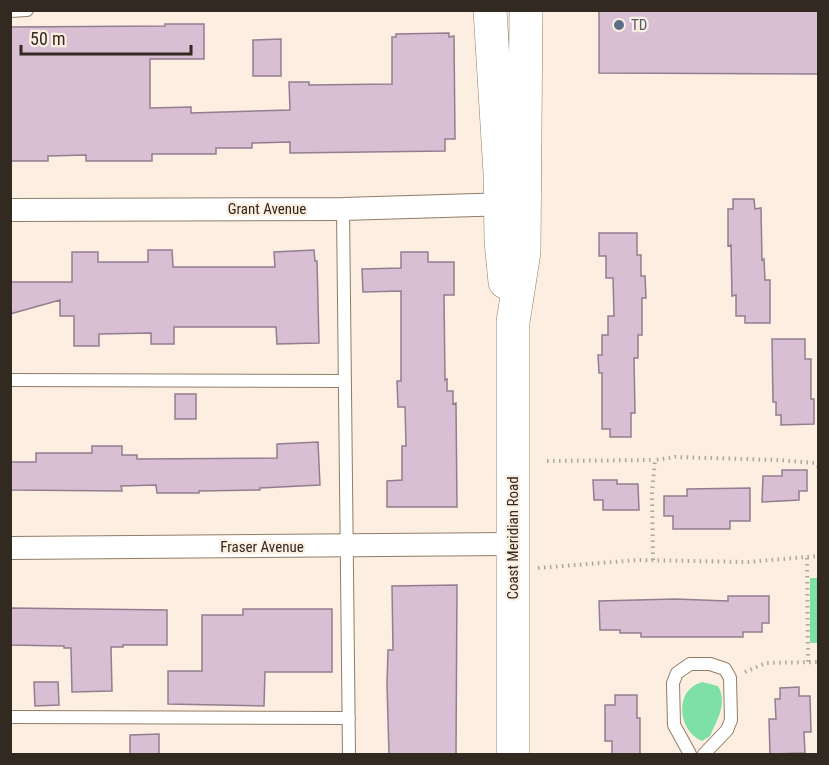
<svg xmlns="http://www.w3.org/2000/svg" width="829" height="765" viewBox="0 0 829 765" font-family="'Roboto Condensed',sans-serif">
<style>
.green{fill:#7ee0a6}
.building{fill:#d8bfd3;stroke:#947d90;stroke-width:1.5}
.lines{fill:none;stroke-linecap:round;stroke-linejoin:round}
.lane-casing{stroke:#907d67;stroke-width:14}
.street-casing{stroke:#907d67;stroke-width:24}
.secondary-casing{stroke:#907d67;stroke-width:34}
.path{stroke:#b0a599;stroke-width:4;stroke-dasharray:1.5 4.5;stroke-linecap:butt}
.lane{stroke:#fff;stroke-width:12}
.street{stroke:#fff;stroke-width:22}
.secondary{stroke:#fff;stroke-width:33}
.service-dot{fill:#5c6f8a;stroke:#fcefe1;stroke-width:2}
.labels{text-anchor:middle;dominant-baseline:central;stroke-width:4.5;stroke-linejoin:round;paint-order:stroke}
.service-label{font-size:15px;fill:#4e5e75;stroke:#fcefe1;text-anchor:start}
.street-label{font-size:15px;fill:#322921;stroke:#fcefe1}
</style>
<rect width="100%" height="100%" fill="#fcefe1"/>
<path class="green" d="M810,578h8v65h-8z
M702,682l16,4c10,18 -1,33 -8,50l-8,5c-24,-9 -29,-51 0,-59z"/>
<path class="building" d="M599,10h220v64l-220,-1z
M165,24h39v35h-54v49l41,-1v6l99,-3 -1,-28h20v3l83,-1v-47h4v-3l53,-1v4l5,-1 1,103h-10v12l-155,2v-11l-38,1v5h-36v6h-64v7h-66v-6l-38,1v5h-38v-134l155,-1z
M281,39v37h-28v-36z
M733,199h21l1,10 6,-1 1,52 2,-1 1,21h5v43h-25v-7h-9v-21l-4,1 -1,-51 -3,1v-37h5z
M599,233h38v22h4v21h4l1,22h-4v37h-4v23h-4l1,55h-4v24h-21v-8h-8v-56h-3l-1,-18h4v-20h6v-19h6l-1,-38h-7v-22h-7z
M148,250h24l1,17h102l-1,-15 40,-2 1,11h2l2,82 -42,1 -1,-17h-102v17h-23v-11l-52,1v12h-25v-30h-14v-16l-50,14v-32h62v-30h26v10h50z
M401,252h27v10h26v33h-10l1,85 2,-1v12h6v13l3,-1 1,104h-70v-26l15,-1v-34h4l-1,-39h-7l-1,-26h4v-90l-38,1 -1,-23 39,-1z
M772,339h33v20h6v40h3v25l-33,1v-10h-5v-13h-3z
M175,394h21v25h-21z
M318,442l2,43 -60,3v2l-61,1v2h-42l-1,-8 -35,1 1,5 -112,-1v-28h26v-9h56v-7h30v9h15v4l140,-1v-14z
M782,470h25v21h-8v9l-37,2 1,-26h19z
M593,480h24v4h21l1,26h-36v-10h-9z
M750,488v33h-20v8h-57v-13h-9v-20h23v-7z
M457,585l-1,169h-67l-2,-70 1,-34h5l-1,-64z
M728,596h41v27h-7v9h-19v5h-102v-4h-21v-3h-20l-1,-29 76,-2 53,2z
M10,608l157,2v35h-44v2h-12l1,44 -40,1 -1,-44h-7v-2l-54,-1z
M243,609h89v63h-67l-1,34 -96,-2v-33h34v-56h41z
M34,682h24l1,23 -24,1z
M799,687v9h11l1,36h-7l1,21 -35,1 -1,-35h7l-1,-20h5v-11z
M615,695h22v23h3v36h-28v-13h-7v-36h10z
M159,734v20h-29v-19z"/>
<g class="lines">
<defs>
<path id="lane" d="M10,11l17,-1
M343,209l6,545
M10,380l335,1
M10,717l339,1
M690,754l-16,-29 -1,-42 4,-10 13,-9h20l15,5 5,9 1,42 -4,10 -23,24"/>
<path id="street" d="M10,210l333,-1 170,-5
M10,548l503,-4"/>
<path id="secondary" d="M490,10l10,163 1,68 4,41
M513,754v-432l11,-70 2,-242"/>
</defs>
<use href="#lane" class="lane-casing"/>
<use href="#street" class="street-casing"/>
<use href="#secondary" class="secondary-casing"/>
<path class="path" d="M547,461l108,-1
M807,558l1,104
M653,560l-1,-68 3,-32 20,-3 104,3 36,3 3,3
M538,568l100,-8 110,2 70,-6
M745,672l21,-9 52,-1"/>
<use href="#lane" class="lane"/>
<use href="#street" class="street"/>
<use href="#secondary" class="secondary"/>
</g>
<circle class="service-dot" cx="619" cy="25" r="6"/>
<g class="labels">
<g class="service-label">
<text x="631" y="25">TD</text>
</g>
<g class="street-label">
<text x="267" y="209">Grant Avenue</text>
<text transform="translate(513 538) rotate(-90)">Coast Meridian Road</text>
<text x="262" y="547">Fraser Avenue</text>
</g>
</g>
<rect width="829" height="765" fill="none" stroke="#322921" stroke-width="24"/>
<path d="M21 45v9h170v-9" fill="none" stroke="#322921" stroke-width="3"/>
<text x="30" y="45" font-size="18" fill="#322921" stroke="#fcefe1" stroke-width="4.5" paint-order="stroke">50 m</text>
</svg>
